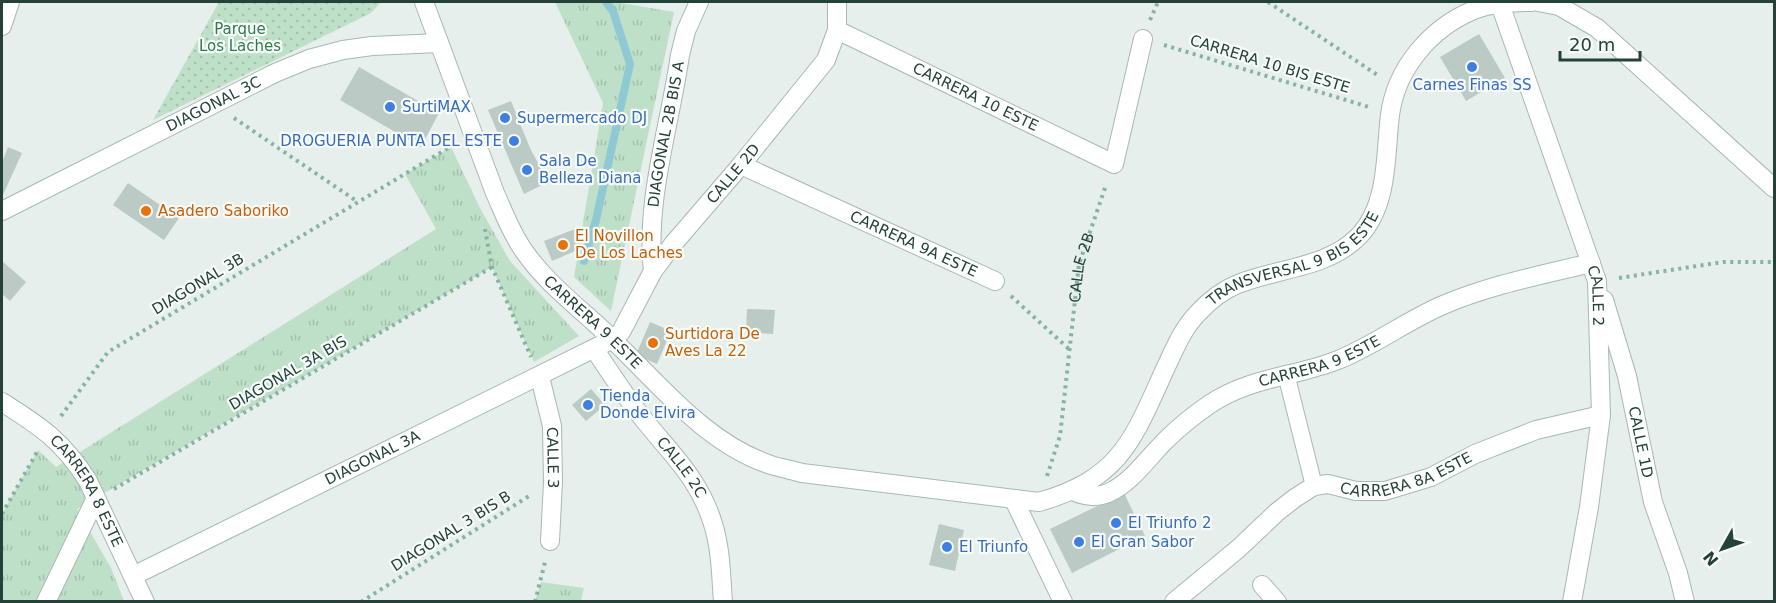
<svg xmlns="http://www.w3.org/2000/svg" width="1776" height="603" viewBox="0 0 1776 603" font-family="'DejaVu Sans',sans-serif">
<style>
.grass{fill:url(#grass-tufts)}
.park{fill:url(#park-dots)}
.lines{fill:none;stroke-linecap:round;stroke-linejoin:round}
.stream{stroke:#8ec9d4;stroke-width:8}
.building{fill:#bbcac4}
.service-casing{stroke:#a8b8b2;stroke-width:18}
.minor-casing{stroke:#a8b8b2;stroke-width:20}
.tertiary-casing{stroke:#a8b8b2;stroke-width:20}
.path{stroke:#86b3a5;stroke-width:4;stroke-dasharray:3 4.5;stroke-linecap:butt}
.service{stroke:#fff;stroke-width:16}
.minor{stroke:#fff;stroke-width:18}
.tertiary{stroke:#fff;stroke-width:18}
.shop-dot{fill:#3f7fe0;stroke:#f7fbf9;stroke-width:2}
.food-dot{fill:#e8710a;stroke:#f7fbf9;stroke-width:2}
.labels{text-anchor:middle;dominant-baseline:central;stroke-width:4.5;stroke-linejoin:round;paint-order:stroke}
.park-label{font-size:15px;fill:#2d7a4b;stroke:#f7fbf9}
.street-label{font-size:15px;fill:#24423a;stroke:#f7fbf9}
.shop-label{font-size:15px;fill:#366cbe;stroke:#f7fbf9;text-anchor:start}
.food-label{font-size:15px;fill:#c56008;stroke:#f7fbf9;text-anchor:start}
</style>
<defs>
<pattern id="grass-tufts" width="24" height="20" patternUnits="userSpaceOnUse" patternTransform="scale(1.5)"><rect width="24" height="20" fill="#bfe0c8"/><path d="M3 7l-1-3M5 7V3M7 7l1-3M15 17l-1-3M17 17v-4M19 17l1-3" fill="none" stroke="#a4c1ad"/></pattern>
<pattern id="park-dots" width="8" height="8" patternUnits="userSpaceOnUse" patternTransform="scale(1.5)"><rect width="8" height="8" fill="#bfe0c8"/><path d="M2 2h.1M6 6h.1" fill="none" stroke="#a4c1ad" stroke-width="1.8" stroke-linecap="round"/></pattern>
</defs>
<rect width="100%" height="100%" fill="#e6efeb"/>
<path class="grass" d="M555,2h60l59,10 -63,299 -37,-34 29,-174z
M451,147l29,61 30,53 69,75 -45,26 -42,-95 -415,242 34,59 13,33 -122,1v-88l36,-64 18,17 380,-238 -31,-55z
M541,582l43,6 -3,13h-46z"/>
<path class="park" d="M219,2h162l-10,11 -218,107z"/>
<g class="lines">
<path class="stream" d="M584,261l12,-41 34,-156 -17,-53 -7,-9"/>
</g>
<path class="building" d="M1479,34l26,44 -39,23 -26,-44z
M359,67l80,46 -18,34 -81,-47z
M511,101l19,47 18,34 -24,12 -36,-84z
M8,147l14,6 -20,44v-35z
M128,183l51,35 -15,22 -51,-35z
M575,229l7,19 -30,13 -8,-20z
M2,261l24,21 -16,19 -8,-7z
M747,309l28,1 -2,24 -27,-2z
M650,322l21,9 -14,33 -21,-9z
M591,389l14,16 -19,16 -14,-16z
M1124,493l21,43 -73,37 -22,-44z
M939,524l25,6 -9,41 -26,-6z"/>
<g class="lines">
<defs>
<path id="service" d="M1286,374l28,112"/>
<g id="minor">
<path id="s2" d="M1500,4l97,277 4,134 -12,92 -17,95"/>
<path d="M2,26l8,-24"/>
<path id="s3" d="M837,30l277,134 29,-125"/>
<path id="s4" d="M741,165l254,116"/>
<path id="s5" d="M653,271c-8,-70 17,-146 27,-216l6,-24 13,-29"/>
<path id="s6" d="M1604,300l23,76 26,126 25,71 7,29"/>
<path id="s7" d="M595,350c16,24 32,49 50,71 28,35 55,59 68,103 8,25 8,52 10,78"/>
<path id="s8" d="M540,377l12,49 1,56 -3,59"/>
<path id="s9" d="M2,402c38,24 61,39 86,79l57,121"/>
<path id="s10" d="M1073,491c10,5 24,7 35,2 23,-10 39,-34 57,-52 14,-14 29,-26 45,-37 40,-27 85,-27 128,-44 37,-15 68,-39 105,-55 47,-20 98,-30 148,-42"/>
<path d="M1014,500l49,102"/>
<path id="s11" d="M133,576l480,-237 8,-7 32,-61 21,-28 67,-78 85,-105 11,-30v-28"/>
<path d="M1262,585l15,17"/>
<path d="M46,602l49,-102"/>
<path id="s12" d="M1174,602l65,-54 38,-36 18,-14 19,-12 14,-2 28,7h29l46,-14 44,-23 61,-24 65,-15"/>
</g>
<g id="tertiary">
<path id="s13" d="M424,2l71,191c9,20 16,40 29,58 24,35 60,60 90,90 47,45 93,103 157,124 10,3 20,5 31,8l237,29c83,-24 94,-63 127,-135 9,-19 17,-39 32,-54 11,-12 25,-23 40,-29 40,-16 90,-16 121,-48 30,-32 26,-81 31,-121 6,-46 40,-87 84,-105 17,-7 39,-8 58,-8"/>
<path d="M1538,2l21,4 38,22 177,160"/>
<path id="s14" d="M2,211l273,-138 34,-14 34,-9 29,-4 67,-3"/>
</g>
</defs>
<use href="#service" class="service-casing"/>
<use href="#minor" class="minor-casing"/>
<use href="#tertiary" class="tertiary-casing"/>
<g class="path">
<path d="M1268,2l111,74"/>
<path d="M1150,20l8,-18"/>
<path d="M1164,45l205,62"/>
<path d="M234,118l124,84"/>
<path d="M485,229l7,38 39,90"/>
<path d="M1619,278l104,-16h51"/>
<path d="M1011,296l59,54"/>
<path d="M61,416l47,-64 347,-208"/>
<path id="s1" d="M1047,476l13,-40 19,-172 27,-79"/>
<path d="M114,489l378,-222"/>
<path d="M2,514l35,-62"/>
<path d="M361,602l168,-106"/>
<path d="M535,602l10,-40"/>
</g>
<use href="#service" class="service"/>
<use href="#minor" class="minor"/>
<use href="#tertiary" class="tertiary"/>
</g>
<g class="shop-dot">
<circle cx="1472" cy="67" r="6"/>
<circle cx="390" cy="107" r="6"/>
<circle cx="505" cy="118" r="6"/>
<circle cx="514" cy="141" r="6"/>
<circle cx="527" cy="170" r="6"/>
<circle cx="588" cy="405" r="6"/>
<circle cx="1116" cy="523" r="6"/>
<circle cx="1079" cy="542" r="6"/>
<circle cx="947" cy="547" r="6"/>
</g>
<g class="food-dot">
<circle cx="146" cy="211" r="6"/>
<circle cx="563" cy="245" r="6"/>
<circle cx="653" cy="343" r="6"/>
</g>
<g class="labels">
<g class="park-label">
<text x="240" y="29">Parque<tspan x="240" dy="17">Los Laches</tspan></text>
</g>
<g class="street-label">
<text transform="translate(1270 64) rotate(17)">CARRERA 10 BIS ESTE</text>
<text stroke="none"><textPath href="#s3" startOffset="154">CARRERA 10 ESTE</textPath></text>
<text stroke="none"><textPath href="#s14" startOffset="237">DIAGONAL 3C</textPath></text>
<text stroke="none"><textPath href="#s5" startOffset="138">DIAGONAL 2B BIS A</textPath></text>
<text stroke="none"><textPath href="#s11" startOffset="741">CALLE 2D</textPath></text>
<text stroke="none"><textPath href="#s4" startOffset="190">CARRERA 9A ESTE</textPath></text>
<text stroke="none"><textPath href="#s13" startOffset="1239">TRANSVERSAL 9 BIS ESTE</textPath></text>
<text stroke="none"><textPath href="#s1" startOffset="212">CALLE 2B</textPath></text>
<text transform="translate(198 284) rotate(-31)">DIAGONAL 3B</text>
<text stroke="none"><textPath href="#s2" startOffset="308">CALLE 2</textPath></text>
<text stroke="none"><textPath href="#s13" startOffset="368">CARRERA 9 ESTE</textPath></text>
<text stroke="none"><textPath href="#s10" startOffset="290">CARRERA 9 ESTE</textPath></text>
<text transform="translate(288 373) rotate(-30)">DIAGONAL 3A BIS</text>
<text stroke="none"><textPath href="#s6" startOffset="147">CALLE 1D</textPath></text>
<text stroke="none"><textPath href="#s11" startOffset="267">DIAGONAL 3A</textPath></text>
<text stroke="none"><textPath href="#s8" startOffset="82">CALLE 3</textPath></text>
<text stroke="none"><textPath href="#s7" startOffset="146">CALLE 2C</textPath></text>
<text stroke="none"><textPath href="#s12" startOffset="278">CARRERA 8A ESTE</textPath></text>
<text stroke="none"><textPath href="#s9" startOffset="126">CARRERA 8 ESTE</textPath></text>
<text transform="translate(451 531) rotate(-32)">DIAGONAL 3 BIS B</text>
</g>
<g class="shop-label">
<text x="1472" y="85" text-anchor="middle">Carnes Finas SS</text>
<text x="402" y="107">SurtiMAX</text>
<text x="517" y="118">Supermercado DJ</text>
<text x="502" y="141" text-anchor="end">DROGUERIA PUNTA DEL ESTE</text>
<text x="539" y="161">Sala De<tspan x="539" dy="17">Belleza Diana</tspan></text>
<text x="600" y="396">Tienda<tspan x="600" dy="17">Donde Elvira</tspan></text>
<text x="1128" y="523">El Triunfo 2</text>
<text x="1091" y="542">El Gran Sabor</text>
<text x="959" y="547">El Triunfo</text>
</g>
<g class="food-label">
<text x="158" y="211">Asadero Saboriko</text>
<text x="575" y="236">El Novillon<tspan x="575" dy="17">De Los Laches</tspan></text>
<text x="665" y="334">Surtidora De<tspan x="665" dy="17">Aves La 22</tspan></text>
</g>
</g>
<rect width="1776" height="603" fill="none" stroke="#24423a" stroke-width="6"/>
<g transform="translate(1722 549) rotate(230)" stroke="#f7fbf9" stroke-width="4.5" paint-order="stroke">
<path d="M0-4.5L10 22L0 15L-10 22Z" fill="#24423a"/>
<text y="-9" font-size="16" font-weight="bold" text-anchor="middle" fill="#24423a">N</text>
</g>
<path d="M1560 51v9h80v-9" fill="none" stroke="#24423a" stroke-width="3"/>
<text x="1569" y="51" font-size="18" fill="#24423a" stroke="#f7fbf9" stroke-width="4.5" paint-order="stroke">20 m</text>
</svg>
